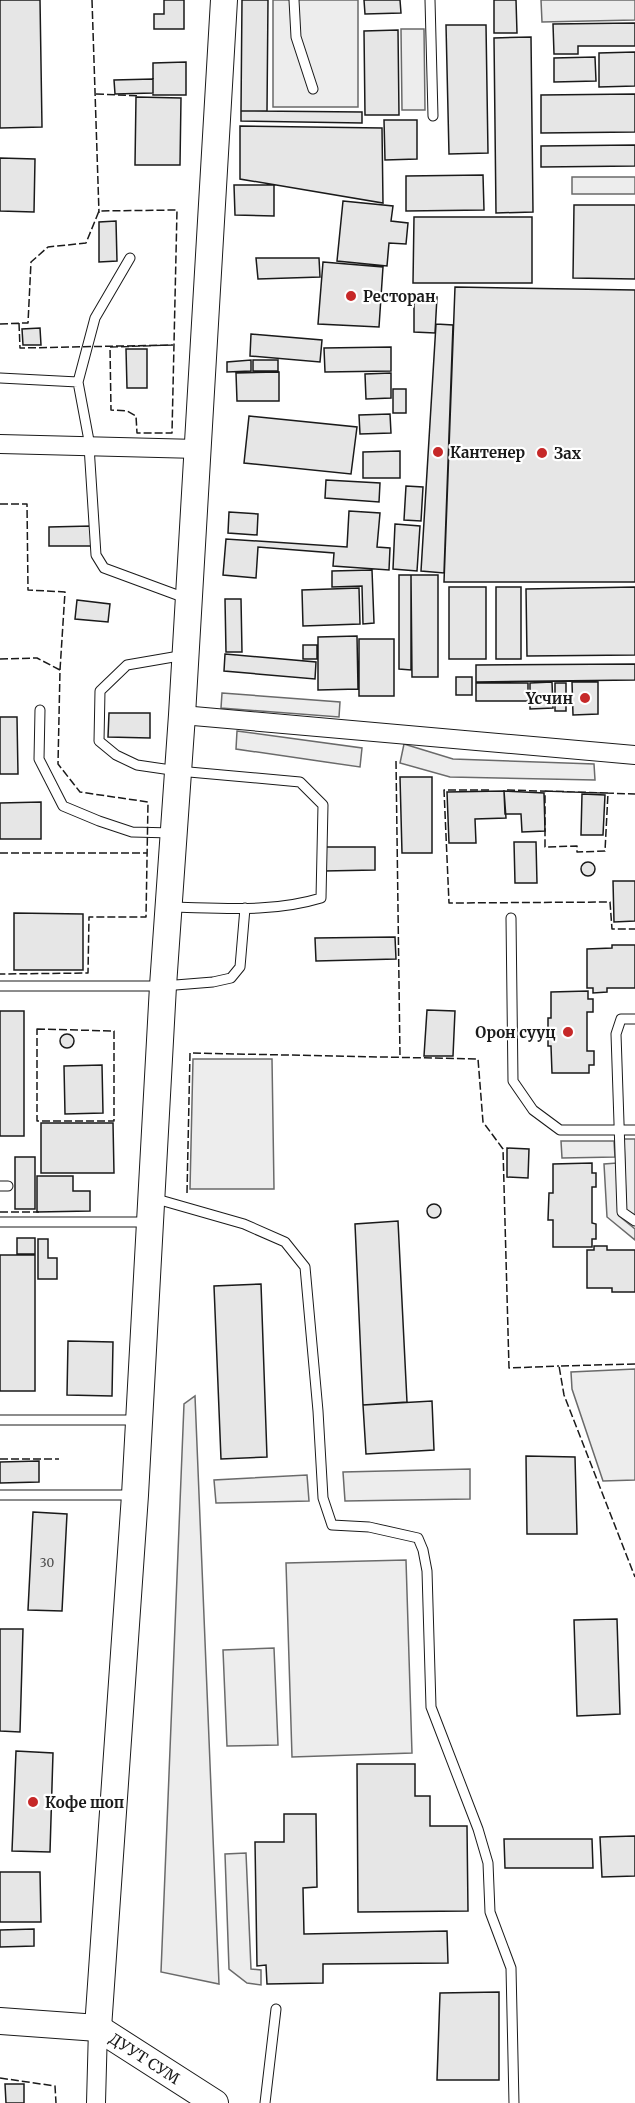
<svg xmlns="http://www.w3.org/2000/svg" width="635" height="2103" viewBox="0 0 635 2103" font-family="Merriweather,serif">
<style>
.built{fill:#ededed;stroke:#6a6a6a;stroke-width:1.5}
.building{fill:#e6e6e6;stroke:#1a1a1a;stroke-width:1.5}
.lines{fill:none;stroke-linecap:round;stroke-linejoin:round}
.lane-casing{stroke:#1a1a1a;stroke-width:11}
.street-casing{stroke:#1a1a1a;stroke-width:20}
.secondary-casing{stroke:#1a1a1a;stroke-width:28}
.lane{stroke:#fff;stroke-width:9}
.street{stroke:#fff;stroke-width:18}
.secondary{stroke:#fff;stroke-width:26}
.fence{stroke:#1a1a1a;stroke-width:1.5;stroke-dasharray:8 3;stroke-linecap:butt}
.poi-dot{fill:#c62828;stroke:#fff;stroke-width:2}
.labels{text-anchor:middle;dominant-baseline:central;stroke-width:4.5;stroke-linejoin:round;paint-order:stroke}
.number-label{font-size:12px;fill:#4d4d4d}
.poi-label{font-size:15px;font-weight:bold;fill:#1a1a1a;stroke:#fff;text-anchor:start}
.street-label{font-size:15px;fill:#1a1a1a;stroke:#fff}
</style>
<rect width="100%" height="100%" fill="#fff"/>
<path class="built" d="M273,0h85v107h-85z
M541,0h94v20l-93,2z
M401,29h23l1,81h-23z
M572,177h63v17h-63z
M222,693l118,9 -1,15 -118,-9z
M237,731l125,17 -2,19 -124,-18z
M404,744l49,15 141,5 1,16 -145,-3 -50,-14z
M193,1059h79l2,130h-84z
M624,1139h11v79l-9,-8z
M561,1141h53l1,16 -53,1z
M617,1163l2,53 16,13v11l-28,-23 -3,-53z
M635,1369v111l-32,1 -31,-92 -1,-17z
M195,1396l24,588 -58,-12 23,-568z
M470,1469v30l-125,2 -2,-29z
M307,1475l2,26 -93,2 -2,-23z
M406,1560l6,193 -120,4 -6,-194z
M274,1648l4,97 -51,1 -4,-96z
M246,1853l5,116 10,1v15l-14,-2 -18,-14 -4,-115z"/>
<path class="building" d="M0,0h40l2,127 -42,1z
M164,0h20v29h-30v-15h10z
M242,0h26l-1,111h-26z
M364,0h36l1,13 -36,1z
M494,0h22l1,33h-23z
M635,23v23h-57v8h-24l-1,-30z
M446,25h40l2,128 -39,1z
M398,30l1,85h-34l-1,-84z
M531,37l2,175 -37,1 -2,-175z
M635,52v34l-36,1v-34z
M595,57l1,24 -42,1v-24z
M186,62v33h-33v-32z
M153,79v14l-38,1 -1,-14z
M635,94v38l-94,1v-38z
M136,97l45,1 -1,67h-45z
M241,111l121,1v11l-121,-2z
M384,120h33v39l-32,1z
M240,126l142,2 1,75 -143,-24z
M635,145v21l-94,1v-21z
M0,158l35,1 -1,53 -34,-1z
M483,175l1,35 -78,1v-35z
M234,185h40v31l-39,-1z
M343,201l50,5 -2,15 17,2 -2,21 -17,-1 -2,23 -50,-5z
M574,205h61v74l-62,-1z
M414,217h118v66h-119z
M116,221l1,40 -18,1v-40z
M256,258h63l1,19 -62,2z
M323,262l60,5 -4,60 -61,-3z
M455,287l180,3v292h-191z
M414,297h23l-2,36 -21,-1z
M436,324l17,1 -9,248 -23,-2z
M40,328l1,17h-18l-1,-16z
M251,334l71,6 -2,22 -70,-6z
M391,347v24l-66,1 -1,-24z
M126,349h21v39h-20z
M251,360v11l-24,1v-10z
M253,360h25v11h-25z
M279,372v29h-42l-1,-28z
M391,373v25l-25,1 -1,-25z
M393,389h13v24h-13z
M390,414l1,19 -31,1 -1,-19z
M249,416l108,11 -6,47 -107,-11z
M400,451v27h-37v-26z
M326,480l54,3 -1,19 -54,-4z
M406,486l17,1 -2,34 -17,-1z
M349,511l31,2 -3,34 13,1 -1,22 -56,-4 1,-13 -76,-6 -2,31 -33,-3 3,-36 121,8z
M229,512l29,2 -1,21 -29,-2z
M395,524l25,2 -3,45 -24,-2z
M91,526v20h-42v-19z
M372,570l2,53 -11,1 -1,-38 -30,1v-16z
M399,575h12v95l-12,-1z
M411,575h27v102h-26z
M449,587h37v72h-37z
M496,587h25v72h-25z
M635,587v68l-108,1 -1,-67z
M359,588l1,36 -57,2 -1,-36z
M225,599h16l1,53h-16z
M77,600l33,4 -2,18 -33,-3z
M357,636l1,53 -40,1v-53z
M359,639h35v57h-35z
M303,645h14v14h-14z
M225,654l91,8 -1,17 -91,-8z
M635,664v16l-159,2v-17z
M456,677h16v18h-16z
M552,682l1,26 -23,1v-26z
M572,682h26v32l-25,1z
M476,683h52v18h-52z
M555,683h11v28h-11z
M109,713h41v25l-42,-1z
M0,717h17l1,57h-18z
M400,777h32v76h-30z
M504,791l2,27 -31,1 1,24h-27l-2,-51z
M504,791l40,2 1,38 -23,1 -1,-18h-16z
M582,794l23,1 -2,40h-22z
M41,802v37h-41v-36z
M514,842h22l1,41h-22z
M325,847h50v23l-51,1z
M581 869a7 7 0 1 1 14 0a7 7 0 1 1-14 0Z
M613,881h22v40l-21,1z
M14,913l69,1v56h-69z
M395,937l1,22 -80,2 -1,-23z
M612,945h23v43h-28v4l-14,1v-5h-6v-39l25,-1z
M588,991v8h5v13h-6v39h7v14h-5v8h-37l-1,-27h-3v-28h3v-26z
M427,1010l28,1 -2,45h-29z
M0,1011h24v125h-24z
M60 1041a7 7 0 1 1 14 0a7 7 0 1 1-14 0Z
M102,1065l1,48 -38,1 -1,-48z
M41,1123h72l1,50h-73z
M507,1148l22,1 -1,29 -21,-1z
M15,1157h20v52h-20z
M592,1163v10h4v14h-4v36l4,1v15h-4v8h-39v-27h-5l1,-27h4v-29z
M37,1176h36v15h17v20l-53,1z
M427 1211a7 7 0 1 1 14 0a7 7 0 1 1-14 0Z
M398,1221l9,181 -44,3 -8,-181z
M17,1238h18v16h-18z
M38,1239h10v19h9v21h-19z
M594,1246h13v4h28v42h-23v-4h-25v-38h7z
M0,1255h35v136h-35z
M261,1284l6,173 -46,2 -7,-173z
M68,1341l45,1 -1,54 -45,-1z
M432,1401l2,49 -68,4 -3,-49z
M526,1456l49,1 2,77h-50z
M39,1461v21l-39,1v-21z
M33,1512l34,2 -5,97 -34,-1z
M617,1619l3,95 -43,2 -3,-96z
M0,1629h23l-3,103 -20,-1z
M16,1751l37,2 -3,99 -38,-1z
M357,1764h58v32h15v30h37l1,85 -110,1z
M284,1814h32l1,73 -14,1 1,46 143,-3 1,32 -125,1v19l-56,1 -1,-19 -9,1 -2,-124h29z
M635,1836v40l-33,1 -2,-40z
M504,1839h88l1,29h-88z
M0,1872h40l1,50h-41z
M34,1929v17l-34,1v-17z
M499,1992v88h-62l3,-87z
M5,2084h19v19h-18z"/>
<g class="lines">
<defs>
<path id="lane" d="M294,0l2,37 17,52
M430,0l3,116
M0,378l78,4
M89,446l7,109 8,13 84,31
M90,446l-12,-64 17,-64 35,-60
M40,710l-1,49 24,47 36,15 33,11 40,1
M170,907c51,1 102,6 151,-9l2,-93 -23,-23 -122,-11 -41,-6 -21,-10 -17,-14 1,-50 27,-26 58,-10
M511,918l2,163 20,29 27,20h75
M0,986h163l50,-4 18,-4 9,-11 5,-59
M635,1019h-14l-5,15 6,178 13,9
M0,1186h8
M153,1198l91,26 41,18 20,25 13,144 5,87 9,27 37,2 49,11 5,12 4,21 4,136 47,122 10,34 2,49 21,56 3,135
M0,1222h148
M0,1420h137
M0,1495h133
M265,2103l11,-94"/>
<path id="street" d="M0,444l198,5
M182,715l453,40
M96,2103l2,-75"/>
<g id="secondary">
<path id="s1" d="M0,2021l98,7 117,75"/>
<path d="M98,2028l37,-533 28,-509 19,-271 42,-715"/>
</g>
</defs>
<use href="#lane" class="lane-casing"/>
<use href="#street" class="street-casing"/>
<use href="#secondary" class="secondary-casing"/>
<use href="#lane" class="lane"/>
<use href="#street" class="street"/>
<use href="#secondary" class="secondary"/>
<path class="fence" d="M92,0l7,213
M96,94l44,2
M0,324l22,-1
M173,345l-63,2 1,63 16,1 9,5 1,17h35l5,-223 -78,1 -13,32 -38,4 -17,15 -3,61h-9l1,25 153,-3
M0,504h27l1,86 37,2 -5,78
M0,659l37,-1 23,12 -2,94 22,28 68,10 -2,115h-57l-1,56 -88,1
M396,761l4,296
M489,790h-45l5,113 161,-1 2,27h23
M507,790l128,4
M545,791l63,2 -3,58 -28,1v-6l-32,1z
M0,853h147
M37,1029l77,2v90h-77z
M187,1193l3,-140 288,6 5,63 20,27 6,219 50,-2
M0,1212h39
M635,1364l-76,2 5,29 71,182
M0,1459h59
M0,2078l55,8 1,17"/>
</g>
<g class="poi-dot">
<circle cx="351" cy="296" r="6"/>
<circle cx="438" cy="452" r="6"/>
<circle cx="542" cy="453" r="6"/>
<circle cx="585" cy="698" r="6"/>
<circle cx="568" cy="1032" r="6"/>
<circle cx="33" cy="1802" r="6"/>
</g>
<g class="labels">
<g class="number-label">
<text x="47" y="1562">30</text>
</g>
<g class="poi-label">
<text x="363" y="296">Ресторан</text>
<text x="450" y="452">Кантенер</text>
<text x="554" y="453">Зах</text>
<text x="573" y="698" text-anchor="end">Үсчин</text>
<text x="556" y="1032" text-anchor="end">Орон сууц</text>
<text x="45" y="1802">Кофе шоп</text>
</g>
<g class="street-label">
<text stroke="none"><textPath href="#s1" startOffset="154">ДУУТ СУМ</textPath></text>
</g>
</g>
</svg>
